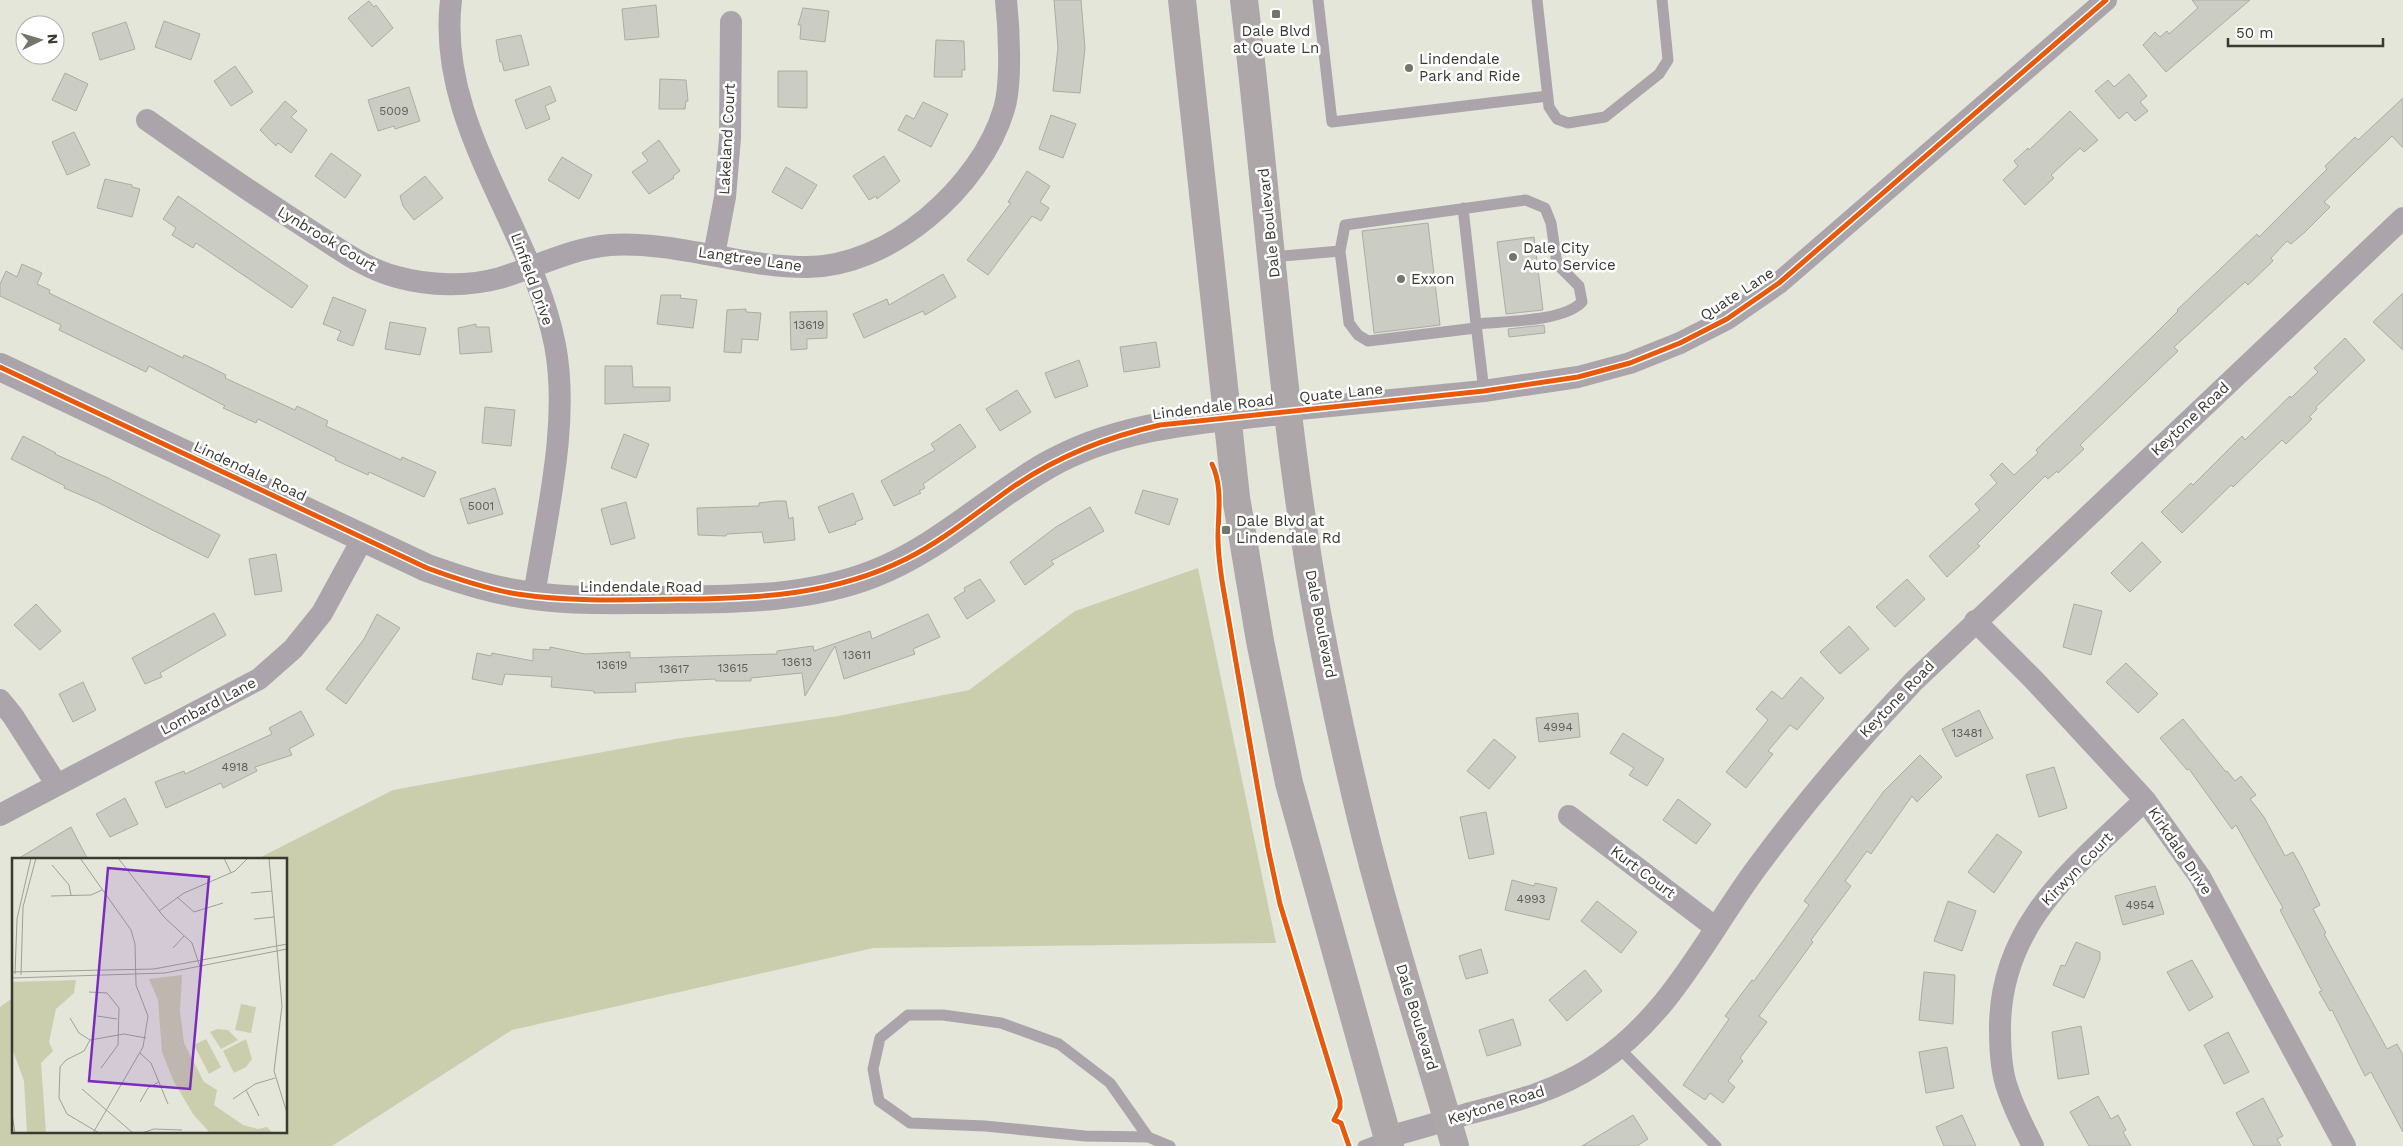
<svg xmlns="http://www.w3.org/2000/svg" width="2403" height="1146" viewBox="0 0 2403 1146" font-family="'Work Sans',sans-serif">
<style>
.green{fill:#cbcead}
.building{fill:#cbcdc4;stroke:#abada4}
.lines{fill:none;stroke-linecap:round;stroke-linejoin:round}
.service{stroke:#aba5ab;stroke-width:11}
.minor{stroke:#aba5ab;stroke-width:22}
.tertiary{stroke:#aba5ab;stroke-width:28}
.primary{stroke:#ada7aa;stroke-width:28}
.cycleway-casing{stroke:#fff;stroke-width:8}
.cycleway{stroke:#e8590c;stroke-width:5}
.poi-dot{fill:#74766c;stroke:#fff;stroke-width:2}
.labels{text-anchor:middle;dominant-baseline:central;stroke-width:5;stroke-linejoin:round;paint-order:stroke}
.number-label{font-size:12px;fill:#5e6057}
.poi-label{font-size:15px;fill:#383931;stroke:#fff;text-anchor:start}
.street-label{font-size:15px;fill:#383931;stroke:#fff}
.inset-road{fill:none;stroke:#9fa196;stroke-width:1}
.view{fill:#7b2cbf;fill-opacity:0.15;stroke:#7b2cbf;stroke-width:2.5}
.inset-edge{fill:none;stroke:#383931;stroke-width:2.5}
</style>
<rect width="100%" height="100%" fill="#e4e6da"/>
<path class="green" d="M1198,568l78,375 -403,5 -361,82 -180,116h-332v-139l14,-10v135h272v-272h-31l138,-70 282,-51 163,-23 131,-26 106,-79z"/>
<path class="building" d="M1054,0h27l4,48 -5,45 -27,-2 5,-43z
M2192,0h58l-84,72 -23,-27 12,-13 5,5 7,-6 2,3 29,-26z
M369,1l5,6 2,-2 17,23 -21,19 -24,-29z
M656,5l3,32 -34,3 -3,-31z
M803,8l26,3 -4,31 -25,-3 1,-14h-3z
M164,21l36,13 -9,26 -36,-13z
M126,22l9,27 -35,11 -8,-27z
M521,35l8,30 -25,6 -2,-9h-2l-4,-22z
M936,40l28,1 1,29h-3v7h-28z
M235,66l18,26 -22,14 -17,-25z
M778,71h29v37l-29,-1z
M65,73l23,11 -12,27 -24,-11z
M2129,74l18,22 -7,6 8,9 -13,10 -8,-9 -8,7 -24,-28 13,-11 6,7z
M660,79l26,1 2,21h-2l-1,8h-26z
M550,86l6,15 -11,5 5,13 -24,10 -11,-29z
M409,87l11,34 -25,8 -1,-3 -16,5 -10,-31z
M2403,98v50l-11,-12 -68,66 6,5 -25,25 -14,12 -4,-3 -16,17 2,3 -25,24 -3,-3 -71,65 4,4 -98,94 4,4 -26,24 -1,-2 -9,8 -3,-3 -68,68 3,2 -33,31 -18,-21 51,-46 -5,-6 22,-21 -7,-8 12,-12 12,12 24,-22 -2,-3 118,-115 24,-24 -1,-1 80,-76 2,3 68,-68 -2,-3 30,-29 3,3z
M285,101l12,10 -6,6 16,13 -16,23 -13,-10 -2,3 -16,-16z
M923,102l25,12 -17,33 -33,-17 8,-15 8,4z
M2070,111l28,29 -14,12 -4,-4 -29,27 3,3 -29,27 -22,-25 15,-14 -4,-5 14,-13 1,2z
M1051,115l25,9 -13,34 -24,-9z
M74,132l16,33 -23,10 -15,-33z
M659,140l21,31 -7,5 1,2 -25,16 -17,-22 16,-11 -6,-8z
M331,153l30,22 -16,23 -30,-22z
M884,156l16,25 -23,18 -1,-3 -7,4 -16,-24z
M562,157l30,18 -13,24 -31,-19z
M786,167l31,18 -15,24 -30,-17z
M1027,171l23,15 -10,16 9,6 -8,13 -9,-5 -44,59 -21,-15 44,-57 -3,-1z
M425,176l18,22 -29,22 -11,-14 -3,-10z
M105,179l27,6v2l8,2 -8,28 -35,-9z
M178,196l130,90 -16,22 -96,-65 -3,5 -21,-13 4,-7 -13,-9z
M1428,223l12,102 -66,8 -12,-102z
M1534,237l9,73 -37,4 -9,-72z
M22,264l20,9 -5,11 13,6 -1,3 134,65 1,-3 22,10 20,10 -1,3 70,32 2,-4 31,15 -2,5 75,34 1,-3 34,15 -12,25 -55,-25 -1,3 -33,-15 1,-2 -78,-39 -2,4 -33,-15 2,-2 -76,-40 -3,6 -87,-42 2,-5 -61,-29v-12l6,-13 11,6z
M943,274l13,23 -31,18 -2,-4 -59,27 -11,-24 34,-15 2,6z
M2403,293v57l-30,-28z
M661,295h20l-1,3 17,2 -4,28 -36,-4z
M333,297l33,13 -13,36 -16,-6 4,-9 -18,-7z
M746,309v3l15,1 -3,27 -16,-1 -1,14 -17,-1 3,-42z
M827,311v27l-20,1v10l-16,1 -1,-38z
M390,322l36,6 -6,27 -35,-6z
M476,324v3h13l3,25 -32,2 -2,-26z
M1544,325l1,8 -36,4 -1,-8z
M2345,338l20,22 -49,47 1,2 -8,8 3,2 -26,25 -4,-4 -49,47 -2,-2 -49,48 -21,-21 30,-29 2,2 49,-49 3,4 45,-44 1,2 27,-26 -4,-4z
M1156,342l4,25 -36,5 -4,-25z
M1079,360l9,26 -33,12 -10,-25z
M605,366h27l1,21h37v14l-65,3z
M1017,390l14,22 -31,19 -14,-22z
M485,407l30,3 -4,36 -29,-3z
M960,424l16,23 -53,37 2,4 -6,3 2,2 -27,13 -13,-25 54,-31 -4,-6z
M624,434l25,10 -13,34 -25,-10z
M23,436l33,17 -1,1 53,24 112,57 -12,23 -111,-56 -33,-14 1,-2 -54,-27z
M495,488l8,26 -35,10 -8,-25z
M1143,490l35,9 -9,26 -34,-12z
M853,493l10,26 -8,3 1,2 -27,9 -11,-26z
M775,501h11l3,18 4,-2 2,23 -31,3 -2,-11 -35,2 -1,2 -28,-1 -1,-27 62,-2v-3z
M626,502l9,36 -24,7 -10,-36z
M1090,507l14,24 -53,30 3,3 -29,21 -15,-23 46,-35z
M2142,542l19,20 -31,30 -19,-19z
M276,554l6,37 -27,4 -6,-36z
M980,579l15,22 -28,18 -13,-21 11,-7 -1,-3z
M1907,579l18,20 -30,28 -19,-20z
M36,604l25,27 -21,19 -26,-25z
M2074,604l28,7 -11,44 -28,-8z
M214,613l12,22 -66,38 2,4 -17,7 -13,-26z
M377,614l23,14 -54,76 -20,-15 38,-50z
M928,614l12,23 -27,12 2,5 -71,25 -9,-33 -30,50 -3,-23 -51,5v3h-35l-1,-2 -80,4 1,9 -42,1v-2l-43,-4 1,-10 -47,-3 -3,11 -30,-6 5,-26 14,3 1,-3 41,8v-12l17,1v-3l35,7 45,-2v6l147,-4v-3l36,-5 1,5 56,-20 2,8z
M1849,626l20,23 -29,25 -20,-22z
M2126,663l32,31 -20,19 -32,-31z
M1801,677l23,21 -27,32 -7,-5 -22,26 5,3 -27,34 -20,-16 42,-52 -12,-11 16,-18 10,8z
M83,682l13,28 -23,12 -14,-28z
M1979,710l14,28 -37,19 -14,-28z
M301,711l13,24 -25,14 3,6 -37,12 2,4 -34,17 -2,-5 -55,25 -11,-26 29,-11 1,3 87,-40 -3,-6z
M1578,713l2,24 -41,5 -3,-24z
M2183,719l43,53 1,-1 8,10 6,-5 15,19 -6,4 14,18 21,39 8,-4 9,16 18,37 -7,4 13,24 -2,1 63,115 10,-5 6,11v77l-32,-60 -6,4 -33,-66 -2,1 -11,-19 3,-1 -42,-81 3,-2 -47,-83 -4,4 -43,-60 -2,1 -27,-32z
M1623,733l41,26 -17,27 -18,-11 5,-7 -24,-15z
M1494,739l22,18 -27,32 -22,-18z
M1920,755l22,22 -25,25 -5,-6 -41,58 -4,-3 -22,30 6,5 -40,54 2,2 -54,74 8,6 -27,36 3,3 -15,20 7,6 -12,16 -13,-10 -5,7 -22,-15 46,-66 -4,-3 27,-36 2,1 55,-76 -5,-4 80,-110z
M2054,767l13,41 -28,9 -13,-42z
M125,798l13,26 -28,13 -14,-23z
M1678,799l33,25 -15,20 -33,-24z
M1486,812l8,42 -25,5 -9,-42z
M71,827l17,33h-72z
M1997,834l25,18 -28,41 -26,-21z
M1512,880l22,6 1,-3 22,5 -8,32 -44,-10z
M2155,886l9,28 -41,11 -8,-29z
M1597,901l40,31 -16,21 -40,-32z
M1948,901l28,10 -14,40 -28,-10z
M2076,942l24,10v7l-16,39 -31,-13 8,-20 4,1z
M1481,949l7,24 -22,6 -7,-23z
M2192,960l21,37 -24,14 -22,-39z
M1585,970l17,21 -35,30 -18,-21z
M1924,972l31,3 -2,49 -34,-4z
M1513,1019l8,26 -34,11 -8,-26z
M2081,1026l8,48 -31,5 -6,-47z
M2228,1032l21,40 -25,12 -20,-39z
M1947,1047l7,41 -28,5 -7,-41z
M2098,1096l13,23 7,-4 8,15 -3,2 8,14h-42l-19,-34z
M2263,1098l20,38 -6,3 4,7h-27l-18,-33z
M1633,1115l15,24 -11,7h-55z
M1962,1115l14,31h-32l-8,-19z"/>
<g class="lines">
<path class="service" d="M1318,0l14,122 216,-26
M1537,0l12,107 8,12 11,4 37,-6 54,-43 9,-14 -6,-60
M1340,251l9,72 9,12 10,6 108,-13
M1272,257l68,-6 5,-26 181,-25 19,8 6,15 6,41 22,22 3,16c-19,20 -78,19 -106,22l-13,-116
M1476,324l8,67
M1619,1048l97,98
M1148,1137l-38,-54 -51,-39 -58,-21 -58,-8h-35l-28,23 -7,31 6,32 31,22 75,3 100,10 63,1 22,9
M1363,1146l24,-9"/>
<path class="minor" d="M451,0c-15,125 81,227 104,345 15,78 -9,172 -21,251
M147,120c54,38 108,75 164,111 27,17 54,38 86,46 33,9 70,10 103,1 36,-11 72,-30 110,-33 66,-4 130,22 196,22 83,1 175,-80 198,-158 8,-26 5,-81 2,-109
M714,255l11,-58 5,-59 1,-116
M1289,410l195,-19 94,-14 52,-14 50,-20 47,-24 52,-36 327,-283
M1975,621l59,59 111,120 55,77 145,269
M0,700l13,16 44,69
M0,815l259,-136 34,-30 29,-36 41,-75
M1569,816l147,112
M1387,1137c27,-7 54,-15 80,-23 46,-12 90,-23 130,-50 75,-50 109,-128 161,-198 48,-65 100,-126 156,-185l489,-463
M2033,1146c-9,-18 -19,-37 -25,-56 -7,-18 -8,-40 -8,-60 -1,-106 75,-163 145,-230"/>
<path class="tertiary" d="M0,367l427,201c29,10 58,20 88,25 46,9 94,7 141,7 72,-1 148,1 217,-26 65,-25 114,-74 173,-108 75,-43 159,-46 243,-56"/>
<path class="primary" d="M1182,0l54,497 24,144 29,142 101,363
M1244,0c25,206 37,414 74,618 18,94 38,188 64,280 23,83 49,165 73,248"/>
<defs>
<path id="cycleway" d="M0,367l427,201c30,11 59,21 90,26 53,8 107,6 161,5 79,0 156,-4 228,-40 38,-19 70,-46 104,-70 46,-32 96,-52 150,-64l324,-34 94,-14 52,-14 50,-20 47,-24 52,-36 327,-283
M1212,464c11,23 6,49 6,74 0,14 2,29 4,43l46,267 12,56 60,196v8l-6,12 7,3 8,23"/>
</defs>
<use href="#cycleway" class="cycleway-casing"/>
<use href="#cycleway" class="cycleway"/>
</g>
<g class="poi-dot">
<rect x="1271" y="9" width="10" height="10" rx="2.5"/>
<circle cx="1409" cy="68" r="5"/>
<circle cx="1513" cy="257" r="5"/>
<circle cx="1401" cy="279" r="5"/>
<rect x="1221" y="525" width="10" height="10" rx="2.5"/>
</g>
<g class="labels">
<g class="number-label">
<text x="394" y="111">5009</text>
<text x="809" y="325">13619</text>
<text x="481" y="506">5001</text>
<text x="857" y="655">13611</text>
<text x="797" y="662">13613</text>
<text x="612" y="665">13619</text>
<text x="733" y="668">13615</text>
<text x="674" y="669">13617</text>
<text x="1558" y="727">4994</text>
<text x="1967" y="733">13481</text>
<text x="235" y="767">4918</text>
<text x="1531" y="899">4993</text>
<text x="2140" y="905">4954</text>
</g>
<g class="poi-label">
<text x="1276" y="31" text-anchor="middle">Dale Blvd<tspan x="1276" dy="17">at Quate Ln</tspan></text>
<text x="1419" y="59">Lindendale<tspan x="1419" dy="17">Park and Ride</tspan></text>
<text x="1523" y="248">Dale City<tspan x="1523" dy="17">Auto Service</tspan></text>
<text x="1411" y="279">Exxon</text>
<text x="1236" y="521">Dale Blvd at<tspan x="1236" dy="17">Lindendale Rd</tspan></text>
</g>
<g class="street-label">
<text transform="translate(727 139) rotate(-87)">Lakeland Court</text>
<text transform="translate(1269 223) rotate(-96)">Dale Boulevard</text>
<text transform="translate(327 239) rotate(31)">Lynbrook Court</text>
<text transform="translate(750 259) rotate(8)">Langtree Lane</text>
<text transform="translate(532 279) rotate(70)">Linfield Drive</text>
<text transform="translate(1737 294) rotate(-33)">Quate Lane</text>
<text transform="translate(1341 393) rotate(-6)">Quate Lane</text>
<text transform="translate(1213 407) rotate(-7)">Lindendale Road</text>
<text transform="translate(2190 419) rotate(-43)">Keytone Road</text>
<text transform="translate(250 471) rotate(25)">Lindendale Road</text>
<text x="641" y="587">Lindendale Road</text>
<text transform="translate(1321 624) rotate(79)">Dale Boulevard</text>
<text transform="translate(1897 699) rotate(-46)">Keytone Road</text>
<text transform="translate(208 706) rotate(-28)">Lombard Lane</text>
<text transform="translate(2180 851) rotate(56)">Kirkdale Drive</text>
<text transform="translate(2077 869) rotate(-46)">Kirwyn Court</text>
<text transform="translate(1643 872) rotate(37)">Kurt Court</text>
<text transform="translate(1417 1017) rotate(73)">Dale Boulevard</text>
<text transform="translate(1496 1105) rotate(-17)">Keytone Road</text>
</g>
</g>
<g transform="translate(12 858)">
<rect width="275" height="275" fill="#e4e6da"/>
<path d="M170,117l-2,36 4,32 20,39 13,8 -3,15 29,20 15,4 9,-2 6,6h-63l-17,-19 -20,-34 -11,-28 -4,-52 -9,-21zM64,122l-2,13 -18,16 -7,33 4,9 -12,12 5,70h-19l-3,-52 -12,-33v-66zM229,146l15,3 -5,26 -16,-3zM205,171l11,1 10,10 -17,9 -11,-17zM194,181l15,28 -12,7 -15,-29zM234,181l6,20 -6,8 -12,6 -11,-22z" fill="#cbcead"/>
<path class="inset-road" d="M68,0l51,72 4,14 1,41 12,31 -5,31 -50,86M106,0l46,59 28,26 8,24M212,0l7,15M257,0l13,148 -8,65 13,42M40,7l17,20 2,10M239,35l21,-2M39,38l40,-1 11,-5M165,39l17,15 29,-9M147,53l25,-18 51,-22 13,-13M242,61l20,-2M161,90l11,-12M0,114l142,-3 133,-25M3,116l2,-55 14,-61M9,117l2,-68 13,-49M0,120l153,-5 122,-24M77,134l18,1 12,15 -1,37 -17,23M85,158l20,3M58,160l9,15 11,7 34,-6 22,4M78,182l-6,11 -18,9 -6,7 -1,31 8,16 32,19M128,195l11,10 17,41M70,231l51,44M234,232l13,26M221,241l22,-15 20,-6M128,244l8,-14 11,-6M0,256l3,19M130,275l12,-4 28,1"/>
<path class="view" d="M96,10l101,9 -19,212 -101,-8z"/>
<rect width="275" height="275" class="inset-edge"/>
</g>
<g transform="translate(40 40) rotate(85)"><circle r="24" fill="#ffffff" stroke="#afb0ad"/>
<path d="M0-4L9 19L0 12L-9 19Z" fill="#74766c"/>
<text y="-8" font-size="14" font-weight="bold" text-anchor="middle" fill="#383931">N</text>
</g>
<path d="M2228 38v8h155v-8" fill="none" stroke="#383931" stroke-width="2.5"/>
<text x="2236" y="38" font-size="15" fill="#383931" stroke="#ffffff" stroke-width="4" paint-order="stroke">50 m</text>
</svg>
